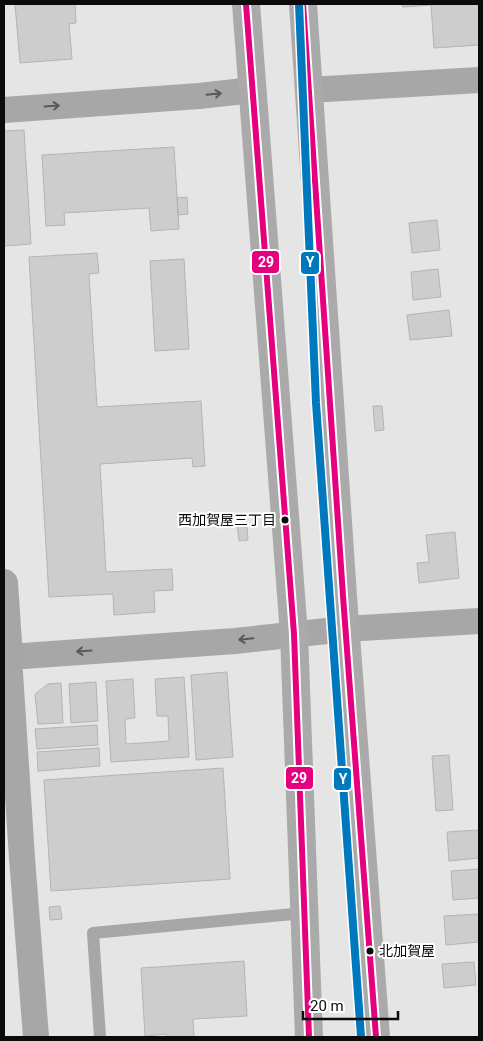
<svg xmlns="http://www.w3.org/2000/svg" width="483" height="1041" viewBox="0 0 483 1041" font-family="Roboto,'Noto Sans JP',sans-serif">
<style>
.building{fill:#cecdce;stroke:#b4b4b4}
.lines{fill:none;stroke-linecap:round;stroke-linejoin:round}
.lane{stroke:#a7a7a7;stroke-width:12}
.street{stroke:#a7a7a7;stroke-width:26}
.secondary{stroke:#a6a6a6;stroke-width:28}
.primary{stroke:#aaa;stroke-width:28}
.bus-1-casing{stroke:#fff;stroke-width:10}
.bus-1{stroke:#e5007d;stroke-width:6}
.metro-1-casing{stroke:#fff;stroke-width:11}
.metro-1{stroke:#0078be;stroke-width:8}
.oneway{stroke:#59595a}
.bus-dot{fill:#0b0b0c;stroke:#fff;stroke-width:2}
.labels{text-anchor:middle;dominant-baseline:central;stroke-width:4;stroke-linejoin:round;paint-order:stroke}
.bus-label{font-size:14px;fill:#0b0b0c;stroke:#fff;text-anchor:end}
.line-badge{stroke:#fff;stroke-width:2}
.badge-label{font-size:14px;text-anchor:middle;font-weight:bold;fill:#fff}
</style>
<rect width="100%" height="100%" fill="#e5e5e6"/>
<path class="building" d="M15,4h60l1,19 -7,1 3,35 -52,4z
M402,4h77v41l-45,3 -3,-43 -28,2z
M24,130l7,114 -27,2v-115z
M174,147l5,82 -28,2 -2,-23 -85,5 1,12 -19,1 -4,-71z
M187,197l1,17 -10,1 -1,-17z
M437,220l3,30 -28,3 -3,-30z
M97,253l2,20 -10,1 8,133 104,-6 4,65 -12,1 -1,-9 -92,6 6,108 66,-3 1,21 -19,1 1,21 -41,3 -1,-21 -64,3 -20,-340z
M184,259l5,90 -34,2 -5,-90z
M438,269l3,28 -28,3 -2,-28z
M449,310l3,26 -42,4 -3,-25z
M373,406h9l2,24 -9,1z
M246,515l2,25 -9,1 -3,-25z
M455,532l4,46 -40,5 -2,-20 12,-1 -3,-27z
M227,672l6,85 -37,3 -5,-85z
M184,677l5,80 -78,5 -5,-81 27,-2 2,39 -10,1 1,25 43,-3 -1,-25h-11l-2,-37z
M96,682l2,39 -27,2 -2,-39z
M61,683l2,40 -25,1 -3,-30 13,-10z
M97,725l1,20 -61,4 -2,-20z
M99,748l1,18 -62,5 -1,-19z
M449,755l4,55 -17,1 -4,-55z
M223,768l7,111 -179,12 -7,-111z
M479,830v28l-30,3 -2,-29z
M479,869v29l-26,2 -2,-29z
M60,906l2,13 -12,1 -1,-13z
M479,914v28l-33,3 -2,-29z
M244,961l3,55 -54,3 1,18h-28v-3l-21,2 -4,-68z
M474,962l2,23 -32,3 -2,-24z"/>
<g class="lines">
<path class="lane" d="M100,1037l-7,-104 211,-20"/>
<path class="street" d="M309,90l170,-10
M4,110l195,-14 54,-6
M9,657l13,201 14,179
M4,658l5,-1 226,-16 110,-12 134,-8"/>
<path class="secondary" d="M4,583l5,74"/>
<path class="primary" d="M246,4l48,630 15,403
M303,4l40,592 33,441"/>
<defs>
<path id="bus-1" d="M246,4l48,630 15,403
M303,4l40,592 33,441"/>
</defs>
<use href="#bus-1" class="bus-1-casing"/>
<use href="#bus-1" class="bus-1"/>
<defs>
<path id="metro-1" d="M299,4l17,399 45,634"/>
</defs>
<use href="#metro-1" class="metro-1-casing"/>
<use href="#metro-1" class="metro-1"/>
</g>
<defs><path id="oneway-shaft" d="M-6 0H5M1.5-3L5.5 0L1.5 3" fill="none" stroke-width="1.6" stroke-linecap="round" stroke-linejoin="round" transform="scale(1.25)"/></defs>
<g class="oneway">
<use href="#oneway-shaft" transform="translate(214 94) rotate(-6)"/>
<use href="#oneway-shaft" transform="translate(52 106) rotate(-4)"/>
<use href="#oneway-shaft" transform="translate(246 639) rotate(174)"/>
<use href="#oneway-shaft" transform="translate(84 651) rotate(176)"/>
</g>
<g class="bus-dot">
<circle cx="285" cy="520" r="4.5"/>
<circle cx="370" cy="951" r="4.5"/>
</g>
<g class="labels">
<g class="bus-label">
<text x="276" y="520">西加賀屋三丁目</text>
<text x="379" y="951" text-anchor="start">北加賀屋</text>
</g>
</g>
<g class="line-badge">
<rect x="251" y="250" width="29" height="24" rx="5" fill="#e5007d"/>
<rect x="300" y="251" width="20" height="24" rx="5" fill="#0078be"/>
<rect x="285" y="766" width="29" height="24" rx="5" fill="#e5007d"/>
<rect x="333" y="767" width="19" height="24" rx="5" fill="#0078be"/>
</g>
<g class="badge-label">
<text x="266" y="267">29</text>
<text x="310" y="267">Y</text>
<text x="299" y="783">29</text>
<text x="343" y="784">Y</text>
</g>
<rect width="483" height="1041" fill="none" stroke="#0b0b0c" stroke-width="10"/>
<path d="M303 1011v8h95v-8" fill="none" stroke="#0b0b0c" stroke-width="2.5"/>
<text x="310" y="1011" font-size="15" fill="#0b0b0c" stroke="#ffffff" stroke-width="4" paint-order="stroke">20 m</text>
</svg>
